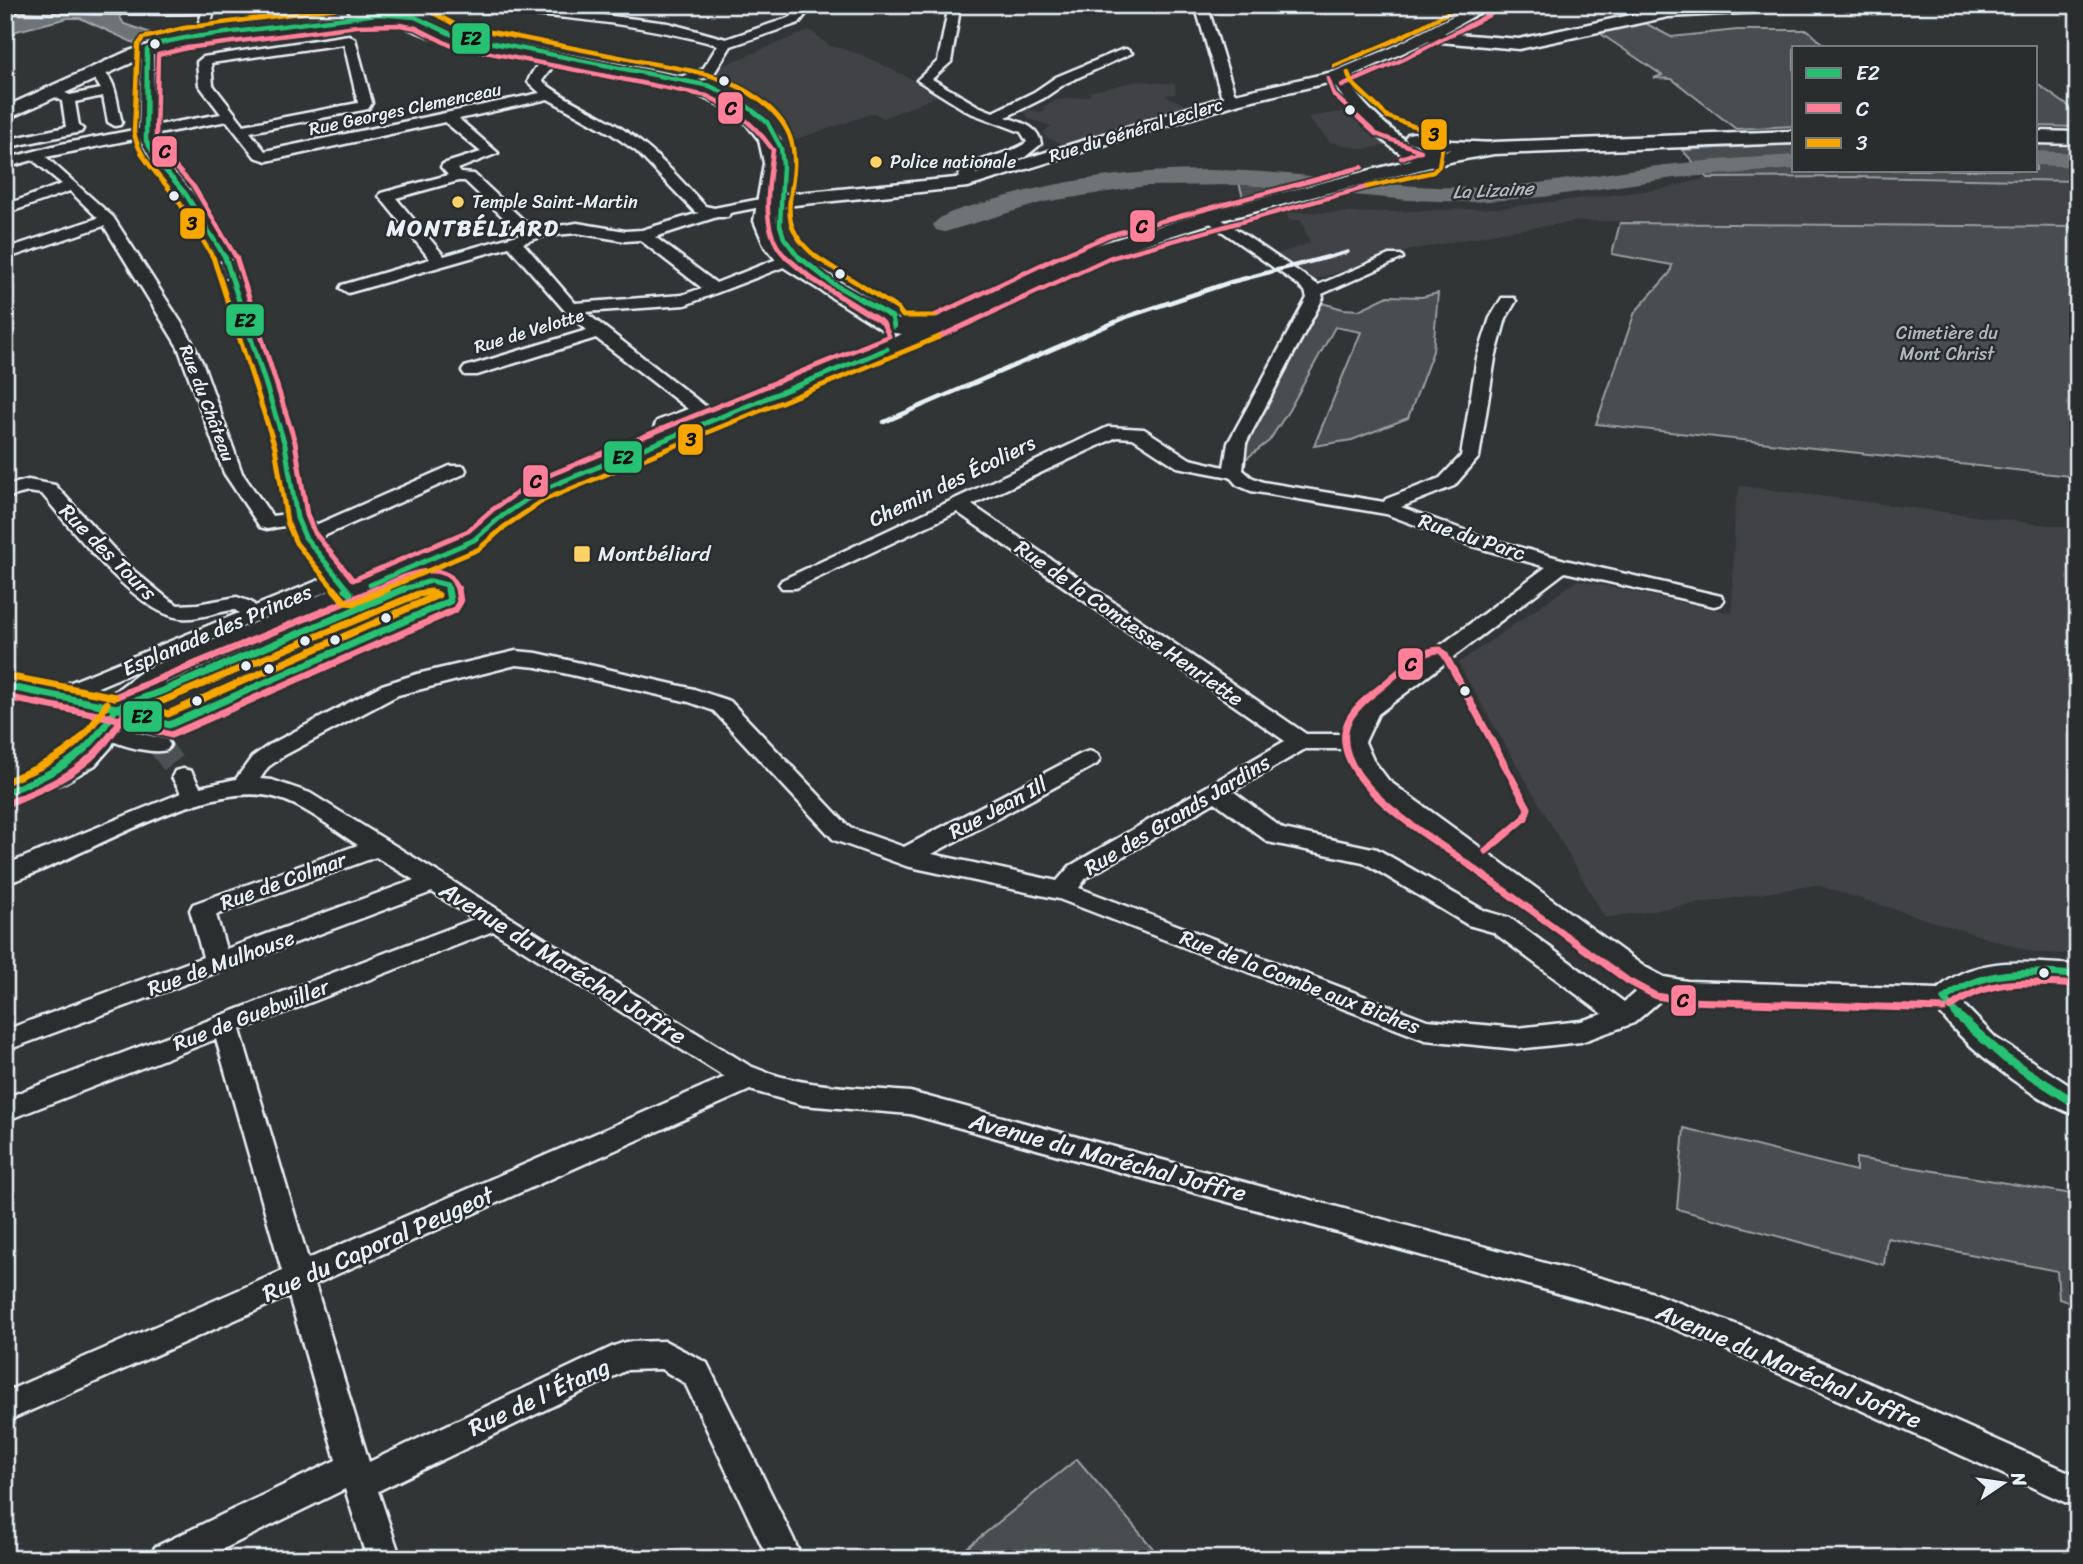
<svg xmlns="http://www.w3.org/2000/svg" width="2083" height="1564" viewBox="0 0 2083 1564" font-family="Sriracha,sans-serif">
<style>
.built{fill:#3f4244}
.green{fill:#494d4f;stroke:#989fa4;stroke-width:2}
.water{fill:#6e7376;stroke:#9fa5aa;stroke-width:2}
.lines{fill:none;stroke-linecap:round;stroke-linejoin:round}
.river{fill:#6e7376;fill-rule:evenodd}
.minor-tunnel-far1{stroke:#4d5153;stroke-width:18;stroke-dasharray:18 9;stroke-linecap:butt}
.minor-tunnel{stroke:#4d5153;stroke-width:23;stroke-dasharray:23 11;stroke-linecap:butt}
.minor-casing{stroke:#e8f1f8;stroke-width:5}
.tertiary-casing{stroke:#e8f1f8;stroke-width:5}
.secondary-casing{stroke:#e8f1f8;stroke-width:5}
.minor{fill:#2a2d2e;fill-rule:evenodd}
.tertiary{fill:#2a2d2e;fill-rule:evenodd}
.secondary{fill:#2a2d2e;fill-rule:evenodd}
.rail-far1{stroke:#e8f1f8;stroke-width:3.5}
.rail{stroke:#e8f1f8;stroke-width:4.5}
.bus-1-far3-casing{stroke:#2a2d2e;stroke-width:8}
.bus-1-far2-casing{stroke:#2a2d2e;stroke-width:10}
.bus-1-far1-casing{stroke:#2a2d2e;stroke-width:12}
.bus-1-casing{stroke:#2a2d2e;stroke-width:14}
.bus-2-far2-casing{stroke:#2a2d2e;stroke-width:8}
.bus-2-far1-casing{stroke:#2a2d2e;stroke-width:10}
.bus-2-casing{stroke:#2a2d2e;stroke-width:12}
.bus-3-far2-casing{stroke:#2a2d2e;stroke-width:8}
.bus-3-far1-casing{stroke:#2a2d2e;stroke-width:10}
.bus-3-casing{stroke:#2a2d2e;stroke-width:12}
.bus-1-far3{stroke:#26c172;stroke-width:4.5}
.bus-1-far2{stroke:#26c172;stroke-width:5}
.bus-1-far1{stroke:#26c172;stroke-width:7}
.bus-1{stroke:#26c172;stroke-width:9}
.bus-2-far2{stroke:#ff8098;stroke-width:4.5}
.bus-2-far1{stroke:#ff8098;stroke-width:5}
.bus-2{stroke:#ff8098;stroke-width:7}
.bus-3-far2{stroke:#f7a600;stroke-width:4.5}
.bus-3-far1{stroke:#f7a600;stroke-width:5}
.bus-3{stroke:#f7a600;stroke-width:7}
.bus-dot{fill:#e8f1f8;stroke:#2a2d2e;stroke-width:2.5}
.poi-dot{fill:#ffd166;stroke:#2a2d2e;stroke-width:2.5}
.labels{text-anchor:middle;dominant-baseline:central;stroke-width:5;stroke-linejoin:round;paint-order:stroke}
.far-street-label{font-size:18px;fill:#e8f1f8;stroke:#2a2d2e}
.far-poi-label{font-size:18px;fill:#e8f1f8;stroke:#2a2d2e;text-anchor:start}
.far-park-label{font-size:18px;fill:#b0b8bd;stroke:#2a2d2e}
.far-water-label{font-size:19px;font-style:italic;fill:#b1b8be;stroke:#2a2d2e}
.street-label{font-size:21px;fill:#e8f1f8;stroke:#2a2d2e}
.poi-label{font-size:21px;fill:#e8f1f8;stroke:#2a2d2e;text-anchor:start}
.far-district-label{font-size:23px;font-weight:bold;letter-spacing:2px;fill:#e8f1f8;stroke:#2a2d2e}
.near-street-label{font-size:24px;fill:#e8f1f8;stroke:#2a2d2e}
.line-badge{stroke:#2a2d2e;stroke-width:2.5}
.pale-badge-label{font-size:19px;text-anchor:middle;font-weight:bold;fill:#111}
</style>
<rect width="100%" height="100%" fill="#323536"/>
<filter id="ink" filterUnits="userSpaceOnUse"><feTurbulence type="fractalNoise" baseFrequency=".0143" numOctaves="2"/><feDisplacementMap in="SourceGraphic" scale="14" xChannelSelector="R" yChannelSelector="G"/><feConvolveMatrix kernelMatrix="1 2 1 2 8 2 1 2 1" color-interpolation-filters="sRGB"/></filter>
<g filter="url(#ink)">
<path class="built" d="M810,30l18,15 32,9 83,40 -60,24 -9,-5 -80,27 -28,-39 -49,-27 2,-7z
M1138,81l37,3 1,10 -11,1 24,12 -73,25 -4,-2 -46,15 -21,-8 -2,-5 8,-6 -22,-7 -7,-11 19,4 5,-3 -5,-1 15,-8 28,-3 7,-2 -3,-3z
M1355,110l36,35 -28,4 -33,-7 -23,-25z
M1852,177l226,4v46l-497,-6 -79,11 -95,19 -93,29 -37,-26 33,-11 -9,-23h-12l-2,-8 68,1 143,-5 164,-19 46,-11z
M1740,486l338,43v425l-43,-1 -219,-68 -211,33 -147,-255 120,-83 154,33 3,-107z"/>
<path class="green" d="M1643,22l28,15 66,-7h71l18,17h-32v79l-58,3 -64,-50 -18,-1 8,-3 -64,-43z
M2036,83l42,30v14l-42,-1z
M1794,144v26h242v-26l42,1v36l-226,-4 -144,1 -26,-28z
M1239,183l57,5 -52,13z
M1620,223l458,4v250l-482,-53 39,-112 35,-39 2,-8 -60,-11z
M1438,293l-5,58 -25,67 -56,22 -38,6 47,-114 -26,-5 -46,83 -20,31 -22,17 -5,-3 80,-152 21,6 16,1 29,-14 34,1z
M1684,1128l172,43v-13l222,37v110l-19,-6 -2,-28 -170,-33 -3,27 -207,-56z
M1077,1459l85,100h-209z"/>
<path class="water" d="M5,5h126l-11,12 4,7 33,11 -23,8 -54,-25h-12l-63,16z"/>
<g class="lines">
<path class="river" d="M2036,151l42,2v14l-42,-2z
M1794,155v14l-120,9 -131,19 -70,5 -65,-2 -161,-15 -101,1 -102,16 -99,30 -9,-2 -3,-5c9,-14 41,-19 57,-24 83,-25 170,-34 256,-30 83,4 165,20 248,16 55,-3 109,-14 163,-21 45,-6 91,-8 137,-11z"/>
<path class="minor-tunnel-far1" d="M225,257l8,24"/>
<path class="minor-tunnel" d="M159,745l24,32"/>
<defs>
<path id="minor" d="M205,5l10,3 -4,14 -6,4 -6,-4z
M416,5c-11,8 -56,14 -67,6l6,-4z
M442,5l89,1 137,17 58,16 65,-22 9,-12h13l-14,18 -68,23 -18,29 -33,11 -5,-1v-6l28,-10 15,-24c-87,-24 -179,-31 -270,-36z
M945,5h12l2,10 -8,47 -19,17 46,27 15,6 41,-20 22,-15 65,-27 5,-1 6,4 -66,30 -22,15 -38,19c14,5 33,9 35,27l-16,13 -49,16 -3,12h-10l-4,-10c15,-19 48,-18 68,-33l-6,-10 -53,-20 -51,-32 21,-19 9,-46z
M1195,5h12l27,87 9,7 -2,3h-10l-10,-8z
M349,35l6,4 17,64 -4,6 -118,23 15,19 275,-58 -12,-11c3,-10 13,-24 24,-27l6,4 -16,22c24,20 53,30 79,47 33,21 58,50 84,78l9,2 52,-10 7,4 -2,3 -41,8 -2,4h-11l-62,20 61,46 66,-26h12l2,3 -2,3 -109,42 -100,7 125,98 -3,4 -36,14 -8,18 -6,1 -9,-5 9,-21 31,-12 -92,-71 -119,37h-12l-3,-4 3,-4 122,-37 -22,-19 -56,-64 -161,46 -8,-5 2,-3 88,-26 -51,-63 2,-3 67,-18 -7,-8 2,-3 38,-12 -36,-30 -178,39 -12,-4 -28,-36 -74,14c0,22 27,41 39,57 15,21 27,44 41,65l-8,5 -6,-2 -40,-65 -23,-27 -17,-30 -93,19 67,60 73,113 17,34 39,109 30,43 15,-2 -11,-69 -23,-80 -28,-84 8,-5 8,5 30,84 23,80 17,82 139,-61h14l2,4 -2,4 -147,65 40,50 3,4 -3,4h-14l-8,-9 -254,106 43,9 3,5 -3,5 -8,2 -111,-22v-14l49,10 185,-76 -4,-3c-18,1 -36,10 -54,8 -44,-4 -110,-90 -139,-124l-14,-2 -23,6v-12l23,-6 27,5 79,86 34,28 10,6 19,-1 40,-7 14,5 4,4 72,-29 -29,-36 -8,-16 -23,4 -7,-2 -36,-54 -46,-126 -74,-121 -99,33v-10l93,-31 -28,-27 -65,23v-9l57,-21 -29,-24 -28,8v-9l56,-15 78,-15 3,-82 5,-1 6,4v76l68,-12 -22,-29 -2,-23 6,-5zM344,44l14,59 -114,22 -31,-40 -2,-22zM548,99l62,34 26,18 59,61 4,1 -57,17 -17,1 -48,-8 -43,7 -60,-56 -13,-1 -3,-4 40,-16 -39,-34zM458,181h7l56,53 -77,22 -48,-58zM577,233l48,8 15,-1 62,48 -20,7 -107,8 -52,-60 21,-7z
M97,68c21,8 19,36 25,54l-2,3 -5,1 -7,-4 -5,-26 -28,6 4,24 4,3 -2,3 -76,16v-8l61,-13 -4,-26 -15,-9 7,-4 16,7 31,-6 -11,-17z
M1211,212l107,73 71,-30h12l2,3 -81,36 1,4 -77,145 -3,27 8,7 12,5 121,20 2,-3 54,-21 21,-22 16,-98 13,-40 12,-20h12l2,3 -10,17 -11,40 -16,99 -25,29 -53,21 82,30 82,23 156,36 3,4 -3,4 -7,2 -149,-34 -187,142 -13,28 8,18 16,21 254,185 21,11 23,4 251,8c37,-35 93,-26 140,-24v20c-37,-2 -89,-13 -119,15l37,38 82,53v25c-45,-15 -113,-69 -141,-107l-250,-8 -23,-4 -30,26 -53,19 -64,7 -92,-9 -366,-141 -153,-33 -72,-26 -120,-129 -25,-9 -152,-35 -21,-2 -118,30 -113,60 -17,12 -8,12 12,1 38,13 440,273c51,22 106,21 160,26l735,198 98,37 335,149v32l-357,-161 -77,-30 -734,-203 -107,-9 -53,-15 -435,194 54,178 245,-116 11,-4 40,-1 42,22 86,175 5,12 -4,9h-26l-83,-176 -24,-14 -34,1 -249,121 23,68h-34l-22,-70 -142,70h-53l5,-12 181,-87 -47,-164 -284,126v-30l277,-121 -66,-232 -211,82v-23l469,-179 -42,-27 -427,159v-21l198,-73 -13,-47 3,-6 165,-59c-27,-17 -57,-43 -89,-49 -73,-14 -191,66 -264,88v-19l176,-72 -9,-16 3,-6 8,-2 8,2 9,16 36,-8 16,-22 17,-12 113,-60 35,-11 99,-23 21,2 157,36 36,12 120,127 54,19 177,-93 8,-3 8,3 3,5 -3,5 -165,90 125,27 13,-15 215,-125 -328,-229 -161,76h-14l-3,-4 3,-4 326,-153 36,2 46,30 34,8 4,-24 79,-145 -2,-7 -8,-7 -91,-64 -3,-3 3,-3zM1117,437l16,1 44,29 53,10 7,8 14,6 135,23 83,31 77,22 -184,137 -17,30h-39l-334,-229zM1305,749h41l9,19 18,25 252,187 15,8 -16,14 -114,-84 -25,-7 -108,-62 -94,-20 -50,-38zM1215,802l53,40 95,20 105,63 25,7 110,82 -22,7 -64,7 -90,-8 -348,-132 7,-10zM376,857l38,23 -188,69 -10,-34zM493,931l232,146 -417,182 -68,-229z
M107,722l32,11 28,7 3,5 -3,5c-15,5 -63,-7 -71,-21l3,-5z"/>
<path id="tertiary" d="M348,5h16l-2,17h-10z
M1474,5h19l-49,28 75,6 149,-32 138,-2 -7,5 -131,7 -149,32 -90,-8 -82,37c11,25 52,60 76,74l-2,-7 -13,-3 -3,-4 3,-4 6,-1 37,8 43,2 9,5 -9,5 -54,-4 -2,13 -9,5c-35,-8 -77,-55 -97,-85l-92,21 -272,84 -202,21 -9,-6 9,-6 200,-19 264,-82 103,-23 58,-24z"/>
<path id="secondary" d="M5,5h255c-14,15 -220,6 -255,6z
M370,13h26l54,21 241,45 49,21 18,13 21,26 5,24 -8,58 7,19 13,15 103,65h33l144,-69 128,-38 249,-64 41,-7 300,-11v12l-300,11 -40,7 -236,60 -126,40 -179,85 -365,151 -41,28 -23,21 -319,137 -34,26 -20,38 -16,18 -32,18 -58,21v-23l47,-19 21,-13 15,-15 22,-39 35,-26 319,-135 25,-21 41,-28 372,-151 -16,-2 -106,-67 -15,-18 -11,-26 10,-58 -5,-23 -15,-19 -18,-13 -40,-18 -240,-47 -52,-20h-24l-204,28 -28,9 -133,60v-13l121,-55 32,-10z
M2036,131l42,1v12l-42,-1z"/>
</defs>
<use href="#minor" class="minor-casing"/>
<use href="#tertiary" class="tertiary-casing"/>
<use href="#secondary" class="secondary-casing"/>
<use href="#minor" class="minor"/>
<use href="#tertiary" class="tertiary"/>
<use href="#secondary" class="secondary"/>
<path class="rail-far1" d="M1322,259l26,-7"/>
<path class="rail" d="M884,422l245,-106 102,-34 97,-25"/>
<defs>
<path id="bus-1-far3" d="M5,6l218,2
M147,50l8,-6 30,-6 193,-24 37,3 38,18 257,51 32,16 25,20 14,26 2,17 -3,60 4,13 16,21
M147,50l-1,91 17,27 22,25 41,66"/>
<path id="bus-1-far2" d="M225,257l60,188 12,73 8,19 43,53
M799,257l33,26 60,34 2,10
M370,585l104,-45 24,-21 41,-28 348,-142
M400,590l31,-9 16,4 1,5"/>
<path id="bus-1-far1" d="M346,589l4,4
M404,589l-239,101 -49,18 53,17 281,-124 -2,-12
M5,686l111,22
M5,793c51,-21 83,-35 111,-85
M1944,999l15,18
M1944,999c41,-31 85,-27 134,-24"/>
<path id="bus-1" d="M1957,1015l48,43 73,47"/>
<path id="bus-2-far2" d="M1328,79l6,16 42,39 45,17 -20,7
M1342,86l60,-26 89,-46
M237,259l-43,-72 -23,-25 -15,-25 2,-82 29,-7 170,-22 43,-1 16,3 34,17 257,51c28,13 48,29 66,54 -4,34 -15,83 15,109
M1054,259l56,-24 252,-68
M1107,259l260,-72"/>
<path id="bus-2-far1" d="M236,257l59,185 12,73 7,17 39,48 115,-49 24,-21 43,-29 354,-145 -6,-13 -71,-44 -26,-22
M934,316l124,-59
M939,337l173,-80
M373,590c22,-9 55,-29 78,-13l7,13"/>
<path id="bus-2" d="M5,697l108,21 58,17 284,-125 5,-8 -2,-13
M115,697l262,-108
M9,803c53,-22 87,-38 116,-90
M1461,859c-36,-25 -129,-79 -115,-132 5,-17 22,-30 35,-40 16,-12 38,-37 59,-37l5,5 83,153 -3,10 -39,33
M1465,862l163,119 28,15 31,5 257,8
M1951,1007c39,-30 81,-25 127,-22"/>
<path id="bus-3-far2" d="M410,5l14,3 32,17c58,11 115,23 173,34 27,6 57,9 83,17 29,9 67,31 78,61 17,50 -27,79 29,122
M1334,66l59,-25 70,-36
M1348,73l3,9 37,35 45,16 9,15 -3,18 -6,6 -66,15
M214,259c-12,-19 -23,-39 -35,-57 -16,-24 -40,-41 -45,-70l4,-87 5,-7 41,-10 177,-23"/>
<path id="bus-3-far1" d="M213,257l62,190 12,75 9,21 39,47
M816,257l82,52 5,7h31
M383,590l96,-41 25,-22 40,-27 395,-163"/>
<path id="bus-3" d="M334,589l11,13 9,1 33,-14
M431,592l7,3 -270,119 -20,-7 270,-113z
M7,676l108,21
M5,782c47,-19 76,-33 102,-79"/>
</defs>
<use href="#bus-1-far3" class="bus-1-far3-casing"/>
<use href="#bus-1-far2" class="bus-1-far2-casing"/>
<use href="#bus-1-far1" class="bus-1-far1-casing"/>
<use href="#bus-1" class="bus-1-casing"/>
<use href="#bus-2-far2" class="bus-2-far2-casing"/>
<use href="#bus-2-far1" class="bus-2-far1-casing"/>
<use href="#bus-2" class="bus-2-casing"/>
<use href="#bus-3-far2" class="bus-3-far2-casing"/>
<use href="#bus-3-far1" class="bus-3-far1-casing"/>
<use href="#bus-3" class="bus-3-casing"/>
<use href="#bus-1-far3" class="bus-1-far3"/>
<use href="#bus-1-far2" class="bus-1-far2"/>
<use href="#bus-1-far1" class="bus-1-far1"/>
<use href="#bus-1" class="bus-1"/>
<use href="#bus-2-far2" class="bus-2-far2"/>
<use href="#bus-2-far1" class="bus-2-far1"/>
<use href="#bus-2" class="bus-2"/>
<use href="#bus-3-far2" class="bus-3-far2"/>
<use href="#bus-3-far1" class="bus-3-far1"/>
<use href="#bus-3" class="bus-3"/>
</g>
</g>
<g class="bus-dot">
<circle cx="155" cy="44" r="6"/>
<circle cx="724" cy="81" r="6"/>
<circle cx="1350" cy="110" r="6"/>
<circle cx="174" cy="196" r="6"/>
<circle cx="840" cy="274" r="6"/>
<circle cx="386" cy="618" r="6"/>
<circle cx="335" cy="640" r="6"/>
<circle cx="305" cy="641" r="6"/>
<circle cx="246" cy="666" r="6"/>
<circle cx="269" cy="669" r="6"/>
<circle cx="1465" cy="691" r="6"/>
<circle cx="197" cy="701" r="6"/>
<circle cx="2044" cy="973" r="6"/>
</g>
<g class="poi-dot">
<circle cx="876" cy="162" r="7"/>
<circle cx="458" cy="202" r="7"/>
<rect x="573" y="545" width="18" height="18" rx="3.5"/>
</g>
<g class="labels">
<g class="far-street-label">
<text transform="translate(405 109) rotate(-12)">Rue Georges Clemenceau</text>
<text transform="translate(1136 130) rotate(-17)">Rue du Général Leclerc</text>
<text transform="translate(529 331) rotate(-17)">Rue de Velotte</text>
<text transform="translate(207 403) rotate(69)">Rue du Château</text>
</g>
<g class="far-poi-label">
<text x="890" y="162">Police nationale</text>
<text x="472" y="202">Temple Saint-Martin</text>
</g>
<g class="far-park-label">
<text x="1947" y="333">Cimetière du<tspan x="1947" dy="21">Mont Christ</tspan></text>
</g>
<g class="far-water-label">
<text transform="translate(1493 190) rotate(-3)">La Lizaine</text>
</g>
<g class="street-label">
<text transform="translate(952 481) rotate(-26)">Chemin des Écoliers</text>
<text transform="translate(1472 537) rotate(18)">Rue du Parc</text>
<text transform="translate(108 552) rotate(45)">Rue des Tours</text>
<text transform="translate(1129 623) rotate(35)">Rue de la Comtesse Henriette</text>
<text transform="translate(217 630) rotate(-23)">Esplanade des Princes</text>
<text transform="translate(998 808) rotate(-28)">Rue Jean Ill</text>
<text transform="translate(1177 815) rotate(-31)">Rue des Grands Jardins</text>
<text transform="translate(283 881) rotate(-20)">Rue de Colmar</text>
<text transform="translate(221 963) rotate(-20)">Rue de Mulhouse</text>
<text transform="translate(1300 982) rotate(21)">Rue de la Combe aux Biches</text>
<text transform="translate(251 1015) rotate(-21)">Rue de Guebwiller</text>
</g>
<g class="poi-label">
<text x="598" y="554">Montbéliard</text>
</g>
<g class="far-district-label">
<text x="473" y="228">MONTBÉLIARD</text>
</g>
<g class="near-street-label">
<text transform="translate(563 963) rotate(32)">Avenue du Maréchal Joffre</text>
<text transform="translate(1108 1157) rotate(15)">Avenue du Maréchal Joffre</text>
<text transform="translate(378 1244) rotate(-24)">Rue du Caporal Peugeot</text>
<text transform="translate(1789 1366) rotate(23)">Avenue du Maréchal Joffre</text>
<text transform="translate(539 1397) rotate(-25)">Rue de l'Étang</text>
</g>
</g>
<g class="line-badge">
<rect x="451" y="22" width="40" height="33" rx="7" fill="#26c172"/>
<rect x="717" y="91" width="27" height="34" rx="7" fill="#ff8098"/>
<rect x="1420" y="118" width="28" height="33" rx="7" fill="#f7a600"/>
<rect x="151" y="135" width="27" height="33" rx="7" fill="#ff8098"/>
<rect x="179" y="207" width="27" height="33" rx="7" fill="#f7a600"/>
<rect x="1129" y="209" width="27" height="34" rx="7" fill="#ff8098"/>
<rect x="225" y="303" width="40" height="34" rx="7" fill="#26c172"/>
<rect x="677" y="423" width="27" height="33" rx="7" fill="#f7a600"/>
<rect x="603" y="440" width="40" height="34" rx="7" fill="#26c172"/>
<rect x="522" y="464" width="27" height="34" rx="7" fill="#ff8098"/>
<rect x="1397" y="647" width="27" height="34" rx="7" fill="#ff8098"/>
<rect x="122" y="700" width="41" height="33" rx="7" fill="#26c172"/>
<rect x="1670" y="984" width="27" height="33" rx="7" fill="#ff8098"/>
</g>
<g class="pale-badge-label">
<text x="471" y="45">E2</text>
<text x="731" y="115">C</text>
<text x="1434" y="141">3</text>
<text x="165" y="158">C</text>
<text x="192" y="230">3</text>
<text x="1142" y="233">C</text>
<text x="245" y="327">E2</text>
<text x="691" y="446">3</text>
<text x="623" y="464">E2</text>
<text x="536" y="488">C</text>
<text x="1411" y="671">C</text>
<text x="142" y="723">E2</text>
<text x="1683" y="1007">C</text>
</g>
<rect width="2083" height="1564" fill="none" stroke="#2a2d2e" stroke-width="28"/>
<rect x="14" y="14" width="2055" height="1536" fill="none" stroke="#e8f1f8" stroke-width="2.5" filter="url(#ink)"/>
<rect x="1792" y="46" width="245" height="126" fill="#2a2d2e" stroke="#767b7f" stroke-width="2"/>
<rect x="1806" y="68" width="35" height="10" fill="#26c172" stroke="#767b7f" stroke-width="2"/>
<text x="1856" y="80" font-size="21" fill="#e8f1f8">E2</text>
<rect x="1806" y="103" width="35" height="10" fill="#ff8098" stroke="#767b7f" stroke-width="2"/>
<text x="1856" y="116" font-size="21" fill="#e8f1f8">C</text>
<rect x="1806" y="138" width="35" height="10" fill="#f7a600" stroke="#767b7f" stroke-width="2"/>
<text x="1856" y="150" font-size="21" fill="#e8f1f8">3</text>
<g transform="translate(2003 1483) rotate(77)" stroke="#2a2d2e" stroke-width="5" paint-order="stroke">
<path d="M0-5L12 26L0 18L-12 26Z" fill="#e8f1f8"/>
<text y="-10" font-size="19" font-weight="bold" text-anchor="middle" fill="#e8f1f8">N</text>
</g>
</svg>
